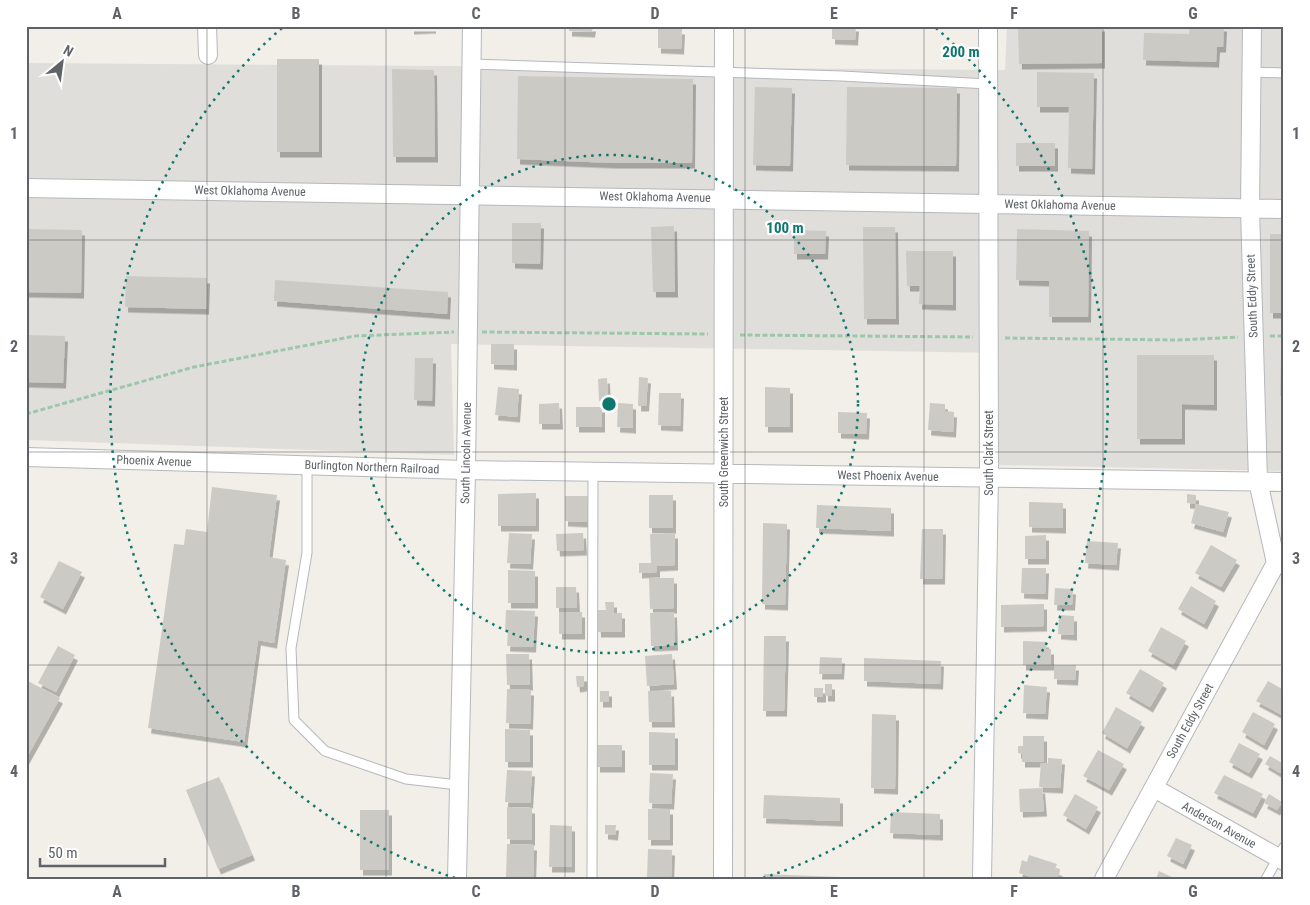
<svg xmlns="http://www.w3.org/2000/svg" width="1310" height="905" viewBox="0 0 1310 905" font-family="'Roboto Condensed',sans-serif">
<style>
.industrial{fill:#e0deda}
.building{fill:#cccac5;filter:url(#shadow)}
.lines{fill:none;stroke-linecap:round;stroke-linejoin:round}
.service-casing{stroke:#b5b8bc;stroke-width:11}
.minor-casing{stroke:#b5b8bc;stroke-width:20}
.path{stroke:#9cc7a9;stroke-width:3;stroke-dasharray:5 2.5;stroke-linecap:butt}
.service{stroke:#fff;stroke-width:9}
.minor{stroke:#fff;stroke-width:18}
.grid{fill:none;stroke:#5f6368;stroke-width:1;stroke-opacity:0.55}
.ring{fill:none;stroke:#0f766e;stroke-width:2.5;stroke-dasharray:2.5 5}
.labels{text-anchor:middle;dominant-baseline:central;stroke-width:4.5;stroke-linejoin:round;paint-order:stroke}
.street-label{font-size:12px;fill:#5f6368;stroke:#fff}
.centre{fill:#0f766e;stroke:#fff;stroke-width:2.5}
.ring-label{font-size:15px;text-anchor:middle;font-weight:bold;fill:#0f766e;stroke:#fff;stroke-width:4.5;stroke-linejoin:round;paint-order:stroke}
.neatline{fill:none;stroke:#5f6368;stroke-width:2}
.grid-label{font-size:16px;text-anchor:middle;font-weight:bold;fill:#5f6368}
</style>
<defs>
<filter id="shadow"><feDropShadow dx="3" dy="5.5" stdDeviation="0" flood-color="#0004"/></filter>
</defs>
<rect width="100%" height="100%" fill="#f1efe8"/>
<path class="industrial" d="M1007,26h277v445l-285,-6v-112l-548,-9 3,111 -428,-15v-377l979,7z"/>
<path class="building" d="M411,26h22v2l-22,1z
M569,26h24l-1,6 -23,-1z
M832,26h24l-1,14 -23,-1z
M1018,26h84v37l-83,1z
M1190,26h34l-1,21h-6l-1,15 -73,-2 1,-27 45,1z
M658,28l24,1 -1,20 -23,-1z
M277,59h42v93h-42z
M392,69l42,1 1,87h-42z
M1037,72l57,1 -2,96 -24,-1 1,-61h-32z
M518,76l175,3 -1,84h-79l-96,-4z
M755,87l37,1 -2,78 -37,-1z
M847,87l110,1 -1,78 -110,-1z
M1016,143h39v23h-39z
M512,223h29l-1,41 -28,-1z
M674,226l1,66h-22l-2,-65z
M863,227h32l1,92h-32z
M26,229l56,1 -1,63 -55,-1z
M1017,229l72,2 -1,86h-39v-36l-33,-1z
M794,230l32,1 -1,23h-31z
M1270,234h14v79h-14z
M906,251h47v54l-34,-1 1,-18h-13z
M126,276l81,2 -1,31 -81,-2z
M275,280l173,12 -1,22 -173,-13z
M26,335l39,1 -2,47 -37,-1z
M491,344h23v21l-23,-1z
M1137,355h77v50l-32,-1v35h-45z
M1281,357h3v39h-4z
M415,358h18l-1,43 -18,-1z
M639,377l9,1 -2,28h-8z
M607,378l1,22 -9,1 -1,-22z
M498,387l21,2 -2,28 -22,-2z
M765,387l25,1v39h-25z
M659,393h22l-1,33 -22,-1z
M559,403l1,21h-21v-20z
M618,403l15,1v24l-16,-1z
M930,403l15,1v7l9,1 -1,20 -25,-2z
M576,407h26v20h-26z
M838,412l29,1 -1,21 -28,-1z
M212,487l65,8 -8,62 17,3 -12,83 -16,-3 -14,102 -96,-14 26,-184 10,1 2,-16 21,3z
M536,493v33h-38v-32z
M1187,494l9,1v9l-9,-1z
M649,495h24v33h-24z
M565,496h23l-1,26 -22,-1z
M1029,502l34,1v25l-34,-1z
M1196,504l33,8 -6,20 -32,-9z
M817,505l74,3v23l-75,-3z
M763,523l24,1 -2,81 -23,-1z
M922,529h21l-1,50h-22z
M509,533l23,1 -2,30 -23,-1z
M583,533l1,17 -27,1 -1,-17z
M675,533v32l-18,1v6l-18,1v-10h12l-1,-29z
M1046,535v24h-21v-23z
M1087,541l31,2 -2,22 -31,-2z
M1211,545l26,15 -16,27 -26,-14z
M59,561l23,11 -19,37 -23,-12z
M1022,568h24l-1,26 -24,-1z
M508,570l27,1v32h-27z
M649,578h25v30l-24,1z
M1191,586l25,15 -12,23 -26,-15z
M556,587h20l1,21h-21z
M1055,588l18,1 -1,16h-18z
M605,602h9v11h8v19h-24l-1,-22h9z
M1044,604v22l-43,1v-22z
M506,610l29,1 -2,36 -26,-1 1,-15h-3z
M559,612h23v22h-23z
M674,612l1,33 -24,1 -1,-33z
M1059,615l15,1v19l-16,-1z
M1161,627l25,14 -13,24 -25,-14z
M764,636h22l-2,75h-21z
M1023,641l23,1v7h5v16h-28z
M58,646l17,9 -19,37 -18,-9z
M506,654h23l1,31h-23z
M672,654l2,30 -27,2 -2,-30z
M820,657l22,1 -1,16h-22z
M864,658l77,3 -1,23 -76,-3z
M1054,665h22l-1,15 -21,-1z
M1140,669l24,14 -14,24 -24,-14z
M576,676h8v10l-7,1z
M26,680l34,18 -34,61z
M1268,681l16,9v26l-28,-15z
M825,684h7v12h-7z
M1024,685l23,2 -2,27 -22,-1z
M814,688h9v9h-9z
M507,689l24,1 -1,34 -24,-1z
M600,691h9v11h-9z
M648,691h23l1,31h-23z
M1116,707l26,15 -15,26 -25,-15z
M1253,712l22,12 -11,21 -22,-13z
M872,714l24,1 -1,74 -24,-1z
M505,729l25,1v32h-25z
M649,732l26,1v32h-26z
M1023,736h21v26h-22v-8l-4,-1v-7h5z
M1239,743l21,11 -11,19 -20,-11z
M597,745h25v22h-25z
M1098,750l26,14 -15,26 -26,-14z
M1270,756l14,8 -4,9 -15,-9z
M1048,758l14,1 -2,29 -21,-1 2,-24h7z
M507,770l25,1 -2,32 -25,-1z
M650,773l23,1 -2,30 -22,-1z
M1224,775l39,19 -10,19 -39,-20z
M219,777l33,78 -34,14 -32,-79z
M1042,788l2,23 -24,1 -1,-23z
M1075,794l23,13 -12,22 -23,-14z
M1269,794l13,8 -5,8 -13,-7z
M764,795l76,3v23l-77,-3z
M507,807l25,1v32l-25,-1z
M648,809h22v31h-22z
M360,810h29v60h-29z
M891,812l49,2v21l-50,-2z
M550,825l22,1v41h-23z
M605,825h11l-1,10 -10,-1z
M1176,838l16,7 -9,19 -16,-8z
M507,844l27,1 -1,34h-27z
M648,849l24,1 -1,29h-24z
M1029,855l28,9 -2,5 5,2 -3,8h-19l-19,-6 3,-13 5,2z
M1159,871l17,8h-20z
M764,874l76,3v2h-77z"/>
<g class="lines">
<defs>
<path id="service" d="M471,64l371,12 146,8
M1251,72l33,1
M307,466v87l-16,95 3,72 31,31 81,28 52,6
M592,879l1,-407
M1266,879l18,-32"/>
<path id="minor" d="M207,26l1,29
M26,188l1258,21
M26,457l440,13 818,12
M1154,788l130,73
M457,879l9,-409 6,-444
M723,879l1,-853
M982,879l7,-402 -1,-451
M1104,879l172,-316 -18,-82 -8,-272 2,-183"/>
</defs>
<use href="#service" class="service-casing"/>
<use href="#minor" class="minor-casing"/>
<path class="path" d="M482,332l226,2
M740,335l233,2
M1270,336h14
M1005,338l173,2 60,-3
M26,414l168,-47 161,-31 99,-4"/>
<use href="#service" class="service"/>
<use href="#minor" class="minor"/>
</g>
<path class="grid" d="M207,26v853M386,26v853M565,26v853M745,26v853M924,26v853M1103,26v853M26,240h1258M26,452h1258M26,665h1258"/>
<g class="ring">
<circle cx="609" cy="404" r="249"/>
<path d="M455 878A498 498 0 0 1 282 28M936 28A498 498 0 0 1 763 878"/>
</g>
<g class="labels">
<g class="street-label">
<text transform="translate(250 191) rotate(1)">West Oklahoma Avenue</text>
<text transform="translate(655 197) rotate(1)">West Oklahoma Avenue</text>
<text transform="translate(1060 205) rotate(1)">West Oklahoma Avenue</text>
<text transform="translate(1252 296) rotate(-92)">South Eddy Street</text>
<text transform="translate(724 452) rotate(-90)">South Greenwich Street</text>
<text transform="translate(466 453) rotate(-89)">South Lincoln Avenue</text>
<text transform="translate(989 453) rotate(-90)">South Clark Street</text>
<text transform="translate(154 461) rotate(2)">Phoenix Avenue</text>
<text transform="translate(372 467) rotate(2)">Burlington Northern Railroad</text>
<text transform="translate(888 476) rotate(1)">West Phoenix Avenue</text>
<text transform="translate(1190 721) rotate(-61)">South Eddy Street</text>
<text transform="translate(1219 825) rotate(29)">Anderson Avenue</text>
</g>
</g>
<circle cx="609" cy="404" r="8" class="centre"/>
<g class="ring-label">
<text x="961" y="57">200 m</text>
<text x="785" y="233">100 m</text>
</g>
<rect width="1310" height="905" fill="none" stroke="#ffffff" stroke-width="55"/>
<g transform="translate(62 62) rotate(29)" stroke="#ffffff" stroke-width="4" paint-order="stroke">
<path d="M0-4L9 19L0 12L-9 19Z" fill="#5f6368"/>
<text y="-8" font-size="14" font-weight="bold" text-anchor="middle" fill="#5f6368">N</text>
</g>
<path d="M40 858v8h125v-8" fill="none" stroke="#5f6368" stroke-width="2.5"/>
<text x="48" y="858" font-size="15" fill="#5f6368" stroke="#ffffff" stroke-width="4" paint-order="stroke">50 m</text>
<rect x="28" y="28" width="1254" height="850" class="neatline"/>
<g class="grid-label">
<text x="117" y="19">A</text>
<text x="296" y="19">B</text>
<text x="476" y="19">C</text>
<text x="655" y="19">D</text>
<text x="834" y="19">E</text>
<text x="1014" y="19">F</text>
<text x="1193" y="19">G</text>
<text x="14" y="139">1</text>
<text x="1296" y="139">1</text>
<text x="14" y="352">2</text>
<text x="1296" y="352">2</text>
<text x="14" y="564">3</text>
<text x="1296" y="564">3</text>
<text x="14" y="777">4</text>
<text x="1296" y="777">4</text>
<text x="117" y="897">A</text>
<text x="296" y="897">B</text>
<text x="476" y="897">C</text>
<text x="655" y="897">D</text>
<text x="834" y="897">E</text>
<text x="1014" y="897">F</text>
<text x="1193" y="897">G</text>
</g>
</svg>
